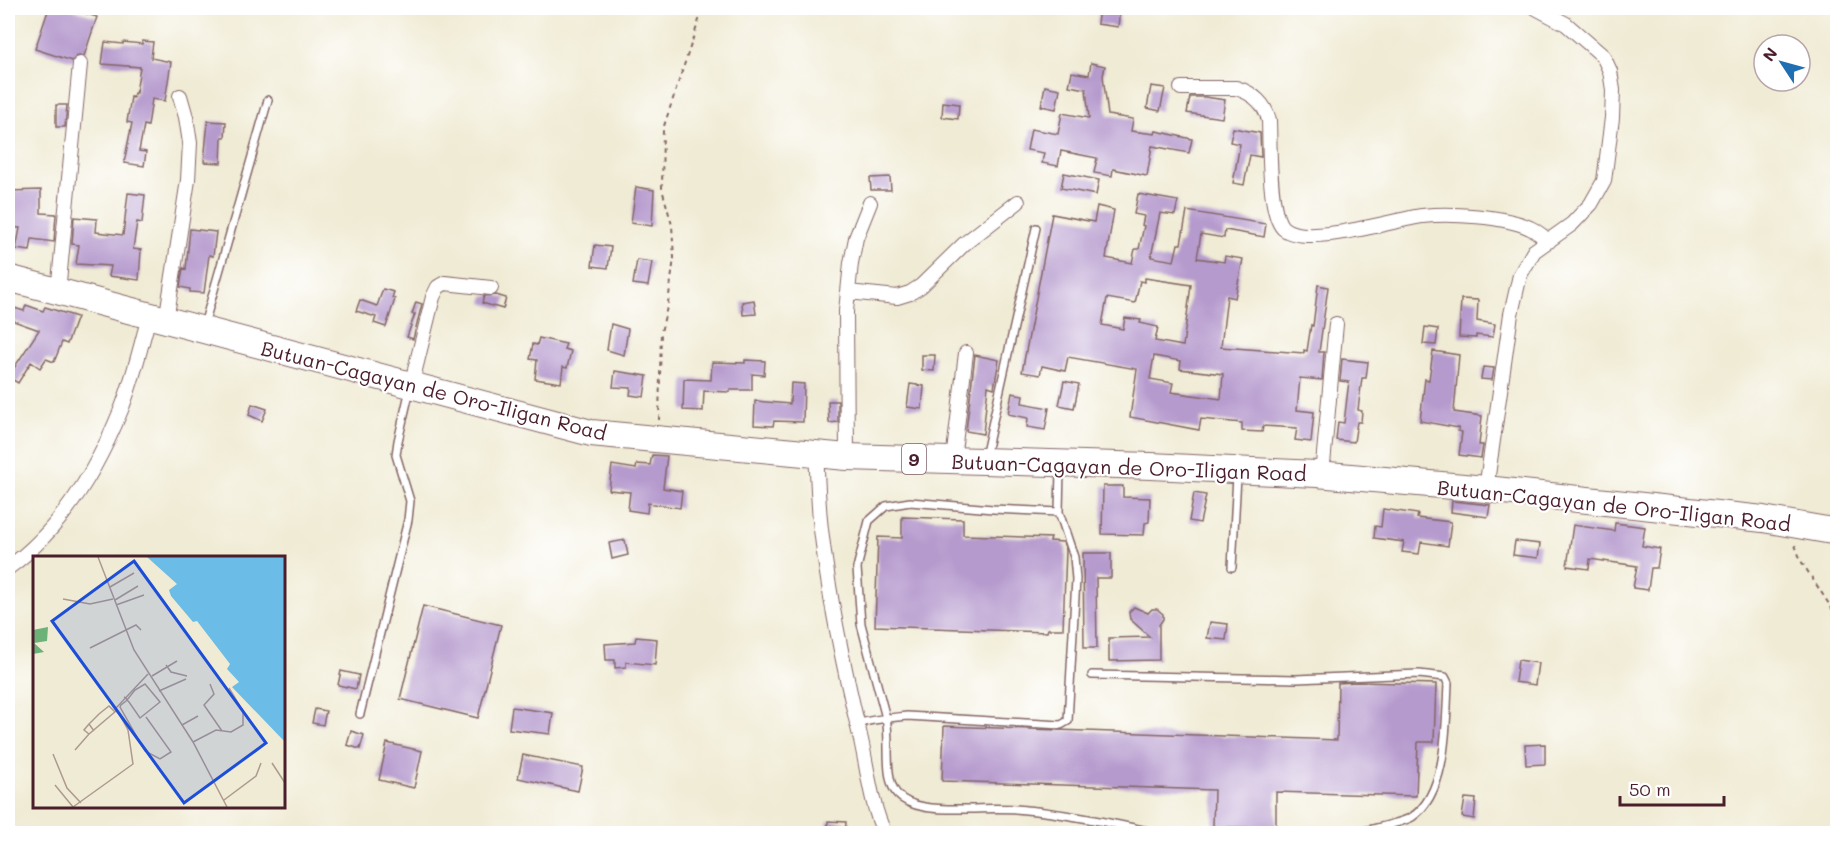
<svg xmlns="http://www.w3.org/2000/svg" width="1845" height="841" viewBox="0 0 1845 841" font-family="Mali,sans-serif">
<style>
.building{fill:#b59acd;fill-rule:evenodd}
.lines{fill:none;stroke-linecap:round;stroke-linejoin:round}
.lane-casing{stroke:#846666;stroke-width:10}
.street-casing{stroke:#846666;stroke-width:16}
.highway-casing{stroke:#846666;stroke-width:28}
.path{stroke:#846666;stroke-width:2;stroke-dasharray:4.5 4.5;stroke-linecap:butt}
.lane{stroke:#fff;stroke-width:7}
.street{stroke:#fff;stroke-width:14}
.highway{stroke:#fff;stroke-width:26}
.labels{text-anchor:middle;dominant-baseline:central;stroke-width:4.5;stroke-linejoin:round;paint-order:stroke}
.shield{fill:#fff;stroke:#80626b;stroke-width:1.5}
.shield-label{font-size:18px;font-weight:bold;fill:#4a1f2b}
.street-label{font-size:20px;fill:#4a1f2b;stroke:#fff}
.inset-road{fill:none;stroke:#ae9990;stroke-width:1.5}
.view{fill:#1d4ed8;fill-opacity:0.15;stroke:#1d4ed8;stroke-width:3}
.inset-edge{fill:none;stroke:#4a1f2b;stroke-width:3}
</style>
<rect width="100%" height="100%" fill="#fff"/>
<filter id="ink" filterUnits="userSpaceOnUse"><feTurbulence type="fractalNoise" baseFrequency=".0167" numOctaves="2"/><feDisplacementMap in="SourceGraphic" scale="12" xChannelSelector="R" yChannelSelector="G"/><feConvolveMatrix kernelMatrix="1 2 1 2 8 2 1 2 1" color-interpolation-filters="sRGB"/></filter>
<filter id="wash" filterUnits="userSpaceOnUse"><feTurbulence type="fractalNoise" baseFrequency=".008" numOctaves="4" result="noise"/><feDisplacementMap in="SourceGraphic" scale="24" xChannelSelector="R" yChannelSelector="G"/><feGaussianBlur stdDeviation="1.35" result="paint"/><feColorMatrix in="noise" values="0 0 0 0 0 0 0 0 0 0 0 0 0 0 0 0 0 1.4 0 .05"/><feComposite in="paint" operator="in"/></filter>
<g filter="url(#wash)">
<rect width="100%" height="100%" fill="#f0ebd4"/>
<g id="blocks">
<path class="building" d="M49,8h19l29,9 -13,39h-7l-5,5 -37,-12z
M1099,8h21l-2,19 -21,-3z
M142,41l11,1 -2,16 20,4 -6,39 -13,-2 -4,27 -4,-1 -5,26 7,1 -2,14 -20,-3 8,-40 -5,-1 4,-25 2,1 1,-5h2l4,-26 -38,-3 3,-22 18,2v-2l19,2z
M1091,63l14,3 -2,10 5,39 25,4 -2,12 24,3 1,-3 36,8 -3,14 -37,-7 -5,30 -34,-7 -1,7 -18,-3 3,-15 -36,-7 -3,15 -16,-3 2,-10 -17,-3 4,-21 27,5 4,-21 27,5 -3,-29 -17,-3 3,-14 17,3z
M1045,86l15,3 -4,20 -15,-3z
M1151,86l14,2 -5,23 -13,-3z
M1190,97h15l20,3 -3,18 -35,-5z
M943,102l16,2 -1,15 -16,-2z
M56,105h11l-2,22h-9z
M208,121l18,1 -1,15h-3l-1,26 -17,-1z
M1233,128l27,5 1,24 -11,-2 -6,30 -11,-2 7,-39 -10,-2z
M1064,173l35,7 -3,15 -35,-7z
M890,177l1,13h-20l-1,-12z
M636,187l18,3 -2,36 -21,-3z
M41,190v23l15,1 -2,28 -22,-3 -2,12 -14,-2 4,-21 -12,-1v-36z
M128,193l17,2 -3,28 -5,-1 -4,27 8,1 -2,30 -30,-4 2,-10 -35,-2 3,-19 -7,-1 2,-27 23,2 -1,13 27,3z
M1138,194l40,7 -3,14 -15,-2 -9,44 23,4 4,-17h3l6,-33 79,13 -2,13 -39,-7 -1,8 -23,-4 -4,24 27,4 1,-6 18,3 -8,39 -8,-2 -6,51 83,6v-3l3,1 4,-26 2,1 5,-41 10,2 -9,65h5l-2,28 -22,-2 -3,32 17,2 -3,30 -16,-2 2,-12 -34,-2 -1,6 -20,-1v-8l-41,-4 -2,11 -69,-13 7,-48 -69,-12 -3,14 -23,-5 -2,9 -18,-3 30,-158 42,8 3,-16 17,4 -8,48 26,5 3,-14h4l5,-23 -2,-1 2,-9 -10,-2zM1145,278l46,7 -8,61 -28,-5 3,-14 -18,-4 1,-3 -16,-2 -2,11 -21,-4 5,-27 28,5 5,-22 5,1zM1154,356l27,5 -1,8 43,5 -2,25 -50,-7 2,-9 -23,-4z
M190,229l26,3 -3,24 -4,-1 -5,38 -14,-1v-3l-10,-2 3,-19 3,1z
M595,245l16,2 -3,21 -16,-2z
M637,260l15,2 -4,24 -15,-2z
M383,289l11,3 -2,6 3,1 -9,28 -12,-4 2,-6 -20,-6 4,-11 17,6z
M496,295l10,3 -3,11 -21,-6 2,-7z
M1461,299l17,1 -1,21 18,3 -2,13 -17,-2v3l-17,-1z
M754,300l2,14 -13,1 -1,-13z
M416,302l6,2 -9,35 -6,-2 8,-23h-3z
M26,305l17,6 2,-4 32,10 -10,27 -5,-2 -8,20 -8,-3 -6,9 -9,-6 -13,21 -10,-6 31,-47 -31,-11v-13l16,5z
M611,324l17,5 -4,26 -17,-5z
M1425,327l13,2 -2,16 -13,-1z
M539,338l27,6 -2,5 7,2 -4,17 -4,-1 -2,16 -26,-4 2,-19 -7,-1 3,-15 4,1z
M1433,351l26,4 -5,57 28,4 -3,29h4l-2,13 -22,-3 3,-23 -4,-1 1,-3 -39,-7 5,-42 4,1z
M922,355h13l-1,16 -12,-1z
M975,355l24,5 -5,28 -6,-2 -5,48 -17,-3z
M1342,359l26,3 -2,16h-4l-4,32 4,1 -1,11h-4l-3,20 -18,-2 2,-18 6,1 4,-34 1,-7 -9,-1z
M745,360l20,1 -1,14 -12,-1v16h-22v2l-26,-1 -1,20 -20,-1 1,-31 27,1 1,-18 33,1z
M1483,367l11,1 -2,12 -11,-1z
M615,371l32,5 -3,21 -14,-2 1,-7 -18,-1z
M1064,381l15,3 -5,24 -15,-3z
M791,383l13,1 -1,38 -29,-1 -1,5 -19,-1 1,-24 35,3z
M910,384l14,2 -2,23 -15,-2z
M1012,393l11,2 -1,8 27,5 -4,22 -18,-3 1,-9 -20,-4z
M828,401h10v21l-9,1z
M252,404l15,5 -5,12 -13,-6z
M652,455l15,1 -4,32 19,3 -2,17 -32,-5 -1,10 -19,-3 2,-18 -21,-2 3,-25 24,4 1,-5 13,1z
M1103,486h20v11l27,1 -1,24 -4,1 -1,12 -42,-1z
M1194,493l12,2 -6,28 -11,-2z
M1452,501l38,4 -2,12 -37,-5z
M1383,509l35,5 -1,4 34,4 -3,24 -27,-4 -2,12 -17,-2 2,-10 -30,-4 1,-12 6,1z
M902,517l61,2v16l88,3 -1,3 13,1 3,8 -3,79h-15l-1,3 -172,-6 3,-89 24,1z
M1615,523l30,4 -3,19 18,3 -3,19h-6l-3,22 -15,-2 4,-22 -47,-7 -1,10 -22,-3 6,-41 41,6z
M625,540l3,15 -16,4 -3,-16z
M1515,541l25,3 -2,14 -25,-3z
M1083,553h28v25h-15l1,70h-13z
M423,606l78,19 -23,93 -78,-19z
M1134,607l14,6 4,-4h5l6,5v5l-4,6v35l-50,1v-23l41,-1 -20,-18 -1,-7z
M1210,622l18,2 -2,16 -19,-2z
M636,637l21,2 -2,26 -29,-3v5l-11,1v-8h-9l-1,-16 30,-2z
M1518,660l20,3 -3,22 -20,-3z
M341,671l18,4 -3,14 -18,-4z
M1358,682l78,2 -2,58h-16l-2,54 -140,-4v36l-63,-1 1,-37 -272,-9 2,-55 393,14 1,-57z
M512,707l41,6 -3,21 -41,-5z
M315,709l11,2 -3,14 -11,-2z
M351,731l13,4 -4,14 -13,-4z
M387,743l35,8 -8,37 -35,-8z
M1545,744v20l-19,1 -1,-20z
M523,755l60,12 -5,24 -60,-13z
M1465,798l11,1 -2,20 -12,-2z
M828,821l18,1 -1,12h-18z"/>
</g>
</g>
<g filter="url(#ink)">
<use href="#blocks" fill-opacity="0" stroke="#846666" stroke-width="1.5"/>
<g class="lines">
<defs>
<path id="lane" d="M204,325l64,-225
M985,457l51,-229
M1059,512l1,-43
M1232,567l5,-91
M1092,675l204,4 123,-5 26,3 3,6c-2,39 0,110 -36,134 -12,7 -44,12 -58,17
M360,714l48,-194 2,-19 -14,-46 2,-14 12,-52
M857,724c16,-5 33,-6 50,-8l154,9 7,-4 8,-142 -2,-22 -15,-45 -66,-3 -83,-7 -24,4 -17,15 -12,47 4,56 25,94c5,21 -3,60 11,76 14,16 45,15 65,15 21,0 43,-2 64,1 45,4 91,14 135,24"/>
<path id="street" d="M1181,88h55c17,5 29,16 33,32 1,23 -1,93 14,108 22,20 110,-8 139,-12 29,-3 82,0 108,12 7,3 13,9 19,13
M58,292l22,-228
M848,292l49,5 13,-4 11,-7 43,-42 54,-42
M166,321l22,-141 2,-37 -4,-26 -6,-21
M411,386l22,-89 5,-10 7,-4 46,5
M816,454c2,28 2,56 6,83 8,68 23,136 39,203 7,31 10,65 24,94
M847,457l-1,-146 5,-48 5,-25 14,-35
M953,460l13,-107
M1322,475l14,-151
M1486,489l25,-175 9,-39 14,-24 38,-27 19,-20 13,-23 8,-63 1,-28 -3,-19 -7,-15 -37,-32 -30,-16
M8,568c53,-38 89,-99 113,-158 12,-30 19,-62 28,-93"/>
<path id="highway" d="M8,278l583,155 256,24 304,9 166,8 169,15 277,30 75,13"/>
</defs>
<use href="#lane" class="lane-casing"/>
<use href="#street" class="street-casing"/>
<use href="#highway" class="highway-casing"/>
<path class="path" d="M659,420l2,-88 7,-29 6,-45 -2,-33 -10,-36 1,-60 40,-121
M1795,545l6,16 37,57"/>
<use href="#lane" class="lane"/>
<use href="#street" class="street"/>
<use href="#highway" class="highway"/>
</g>
</g>
<g class="labels">
<rect class="shield" x="902" y="444" width="24" height="30" rx="4.5"/>
<g class="shield-label">
<text x="914" y="459">9</text>
</g>
<g class="street-label">
<text transform="translate(434 390) rotate(14)">Butuan-Cagayan de Oro-Iligan Road</text>
<text transform="translate(1129 467) rotate(2)">Butuan-Cagayan de Oro-Iligan Road</text>
<text transform="translate(1614 505) rotate(6)">Butuan-Cagayan de Oro-Iligan Road</text>
</g>
</g>
<g transform="translate(33 556)">
<rect width="252" height="252" fill="#f0ebd4"/>
<path d="M15,71l-1,14 -13,2 10,9 -11,2v-24z" fill="#6cb177"/>
<path d="M114,1h138v185l-53,-55 7,-5 -12,-13 3,-5 -33,-43 -4,1 -22,-26 -2,-6 8,-6z" fill="#6bbce7"/>
<path class="inset-road" d="M65,1l36,93 59,92 34,65M77,31l24,-14M30,43l27,5 23,-5M82,44l23,-14M83,49l28,-10M57,92l46,-23 5,5M133,109l5,7 16,4M119,120l25,-15M177,128l4,10 -10,11 18,26M126,135l27,-12M91,141l2,1 1,2 2,2 11,16 20,-16 -15,-18 -10,6 -8,10 -1,1 -5,4 -1,2 25,44 15,8 11,-7 -25,-35M56,168l-5,6 5,4 27,-23M149,169l16,-9M61,175l-5,-7 10,-10 10,-8 6,6M160,186l23,-12 15,2 12,-7v-14l-14,-23M42,194l14,-16M20,198l14,34 14,15M239,207l13,20M22,229l18,22M191,244l32,-24 5,-13M40,251l60,-43 -5,-34 -12,-22 32,-34"/>
<path class="view" d="M101,5l132,182 -82,60 -132,-182z"/>
<rect width="252" height="252" class="inset-edge"/>
</g>
<rect width="1845" height="841" fill="none" stroke="#fff" stroke-width="30"/>
<g transform="translate(1782 63) rotate(306)"><circle r="28" fill="#ffffff" stroke="#b7a5aa" stroke-width="1.5"/>
<path d="M0-4.5L10 22L0 15L-10 22Z" fill="#1f6fb2"/>
<text y="-9" font-size="16" font-weight="bold" text-anchor="middle" fill="#4a1f2b">N</text>
</g>
<path d="M1620 796v9h104v-9" fill="none" stroke="#4a1f2b" stroke-width="3"/>
<text x="1629" y="796" font-size="18" fill="#4a1f2b" stroke="#ffffff" stroke-width="4.5" paint-order="stroke">50 m</text>
</svg>
